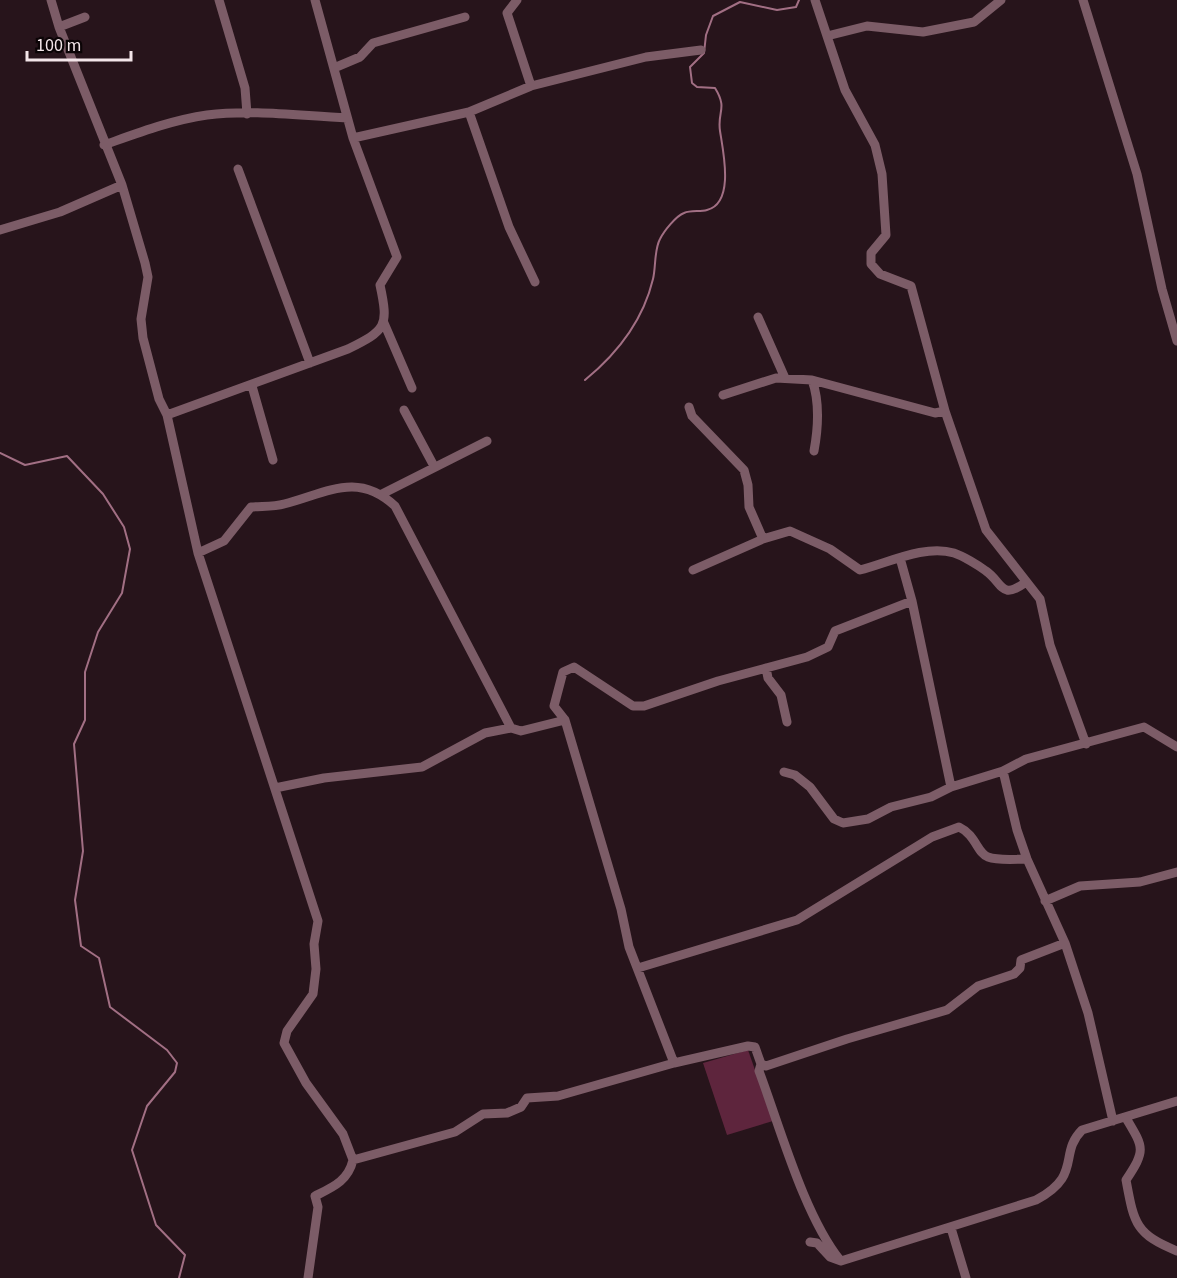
<svg xmlns="http://www.w3.org/2000/svg" width="1177" height="1278" viewBox="0 0 1177 1278" font-family="'Source Sans 3',sans-serif">
<style>
.green{fill:#5e253d}
.lines{fill:none;stroke-linecap:round;stroke-linejoin:round}
.stream{stroke:#a26f84;stroke-width:2}
.minor{stroke:#7c5c67;stroke-width:9}
</style>
<rect width="100%" height="100%" fill="#27141b"/>
<path class="green" d="M748,1050l25,71 -46,14 -24,-72z"/>
<g class="lines">
<path class="stream" d="M585,380c33,-27 58,-59 68,-101 3,-12 1,-29 7,-40 4,-8 16,-23 24,-26 7,-3 16,-1 23,-3 28,-7 16,-59 13,-79 -3,-20 8,-22 -5,-43l-18,-1 -5,-4 -2,-16 14,-14 2,-18 7,-19 27,-14 37,8 19,-3 3,-7
M0,453l25,12 42,-9 36,38 21,33 6,22 -8,44 -24,39 -13,40v48l-11,24 9,107 -8,49 6,46 18,12 11,49 57,43 10,13 -2,9 -28,34 -15,44 24,75 29,30 -6,23"/>
<path class="minor" d="M51,0l8,27 63,158 23,78 3,14 -7,42 2,19 16,61 8,16 31,138 120,368 -4,23 2,25 -3,25 -26,37 -3,12 22,40 37,51 10,26c-5,21 -20,27 -38,36l3,11 -10,71
M219,0l26,88 2,26
M517,0l-10,13 24,73
M815,0l30,90 30,55 7,29 4,61 -15,18v11l9,10 31,12 34,125 41,119 54,69 10,46 36,99
M1083,0l54,174 25,115 15,52
M59,27l26,-10
M827,36l40,-10 56,6 51,-10 27,-22
M334,68l26,-11 13,-14 92,-26
M469,112l40,115 26,55
M353,138l116,-26 62,-26 115,-29 55,-7
M104,145c34,-12 68,-25 103,-30 46,-6 94,1 140,3
M238,169l72,194
M0,230l60,-18 62,-27
M758,317l27,61
M384,323l28,65
M812,380c8,22 6,49 2,71
M252,386l21,74
M723,395l53,-17 36,2 123,33 10,-2
M689,407l3,9 52,54 4,15 1,22 14,32
M404,410l30,56
M167,415l181,-66c38,-19 41,-22 32,-64l17,-28 -44,-119 -38,-138
M382,494l105,-53
M198,553l26,-12 27,-34c11,-1 23,0 33,-3 43,-11 73,-33 111,2l116,222 10,3 44,-11 56,189 8,38 45,116
M900,558l12,43 39,186
M693,570l70,-31 27,-8 40,18 30,21c28,-7 65,-26 94,-17 9,3 24,12 32,18 17,12 15,30 40,11
M766,668l2,10 13,17 6,27
M565,720l-11,-14 9,-34 11,-5 59,39h11l74,-25 89,-24 21,-10 7,-16 77,-30
M1003,771l14,59 10,29 38,84 23,70 25,108
M784,772l11,3 15,12 24,32 9,4 25,-4 23,-12 40,-10 20,-10 52,-16 23,-12 118,-32 33,20
M275,788l49,-10 98,-11 63,-34 26,-5
M1045,901l35,-15 60,-4 37,-10
M638,968l159,-48 135,-83 27,-10c17,8 18,26 29,30 11,4 28,2 39,2
M761,1064l-2,7c21,56 45,144 81,189
M1126,1118c18,30 20,32 0,62 8,43 9,54 51,71
M353,1160l102,-28 28,-18 24,-1 14,-6 6,-9 31,-2 116,-33 74,-17 7,1 6,17 5,2 81,-27 100,-29 31,-24 36,-12 6,-6 1,-8 44,-17
M951,1228l15,50
M810,1242l7,1 13,14 11,4 195,-61c47,-25 22,-46 46,-70l95,-29"/>
</g>
<path d="M27 51v9h104v-9" fill="none" stroke="#f3e5e9" stroke-width="3"/>
<text x="36" y="51" font-size="18" fill="#f3e5e9" stroke="#0b0406" stroke-width="4.5" paint-order="stroke">100 m</text>
</svg>
